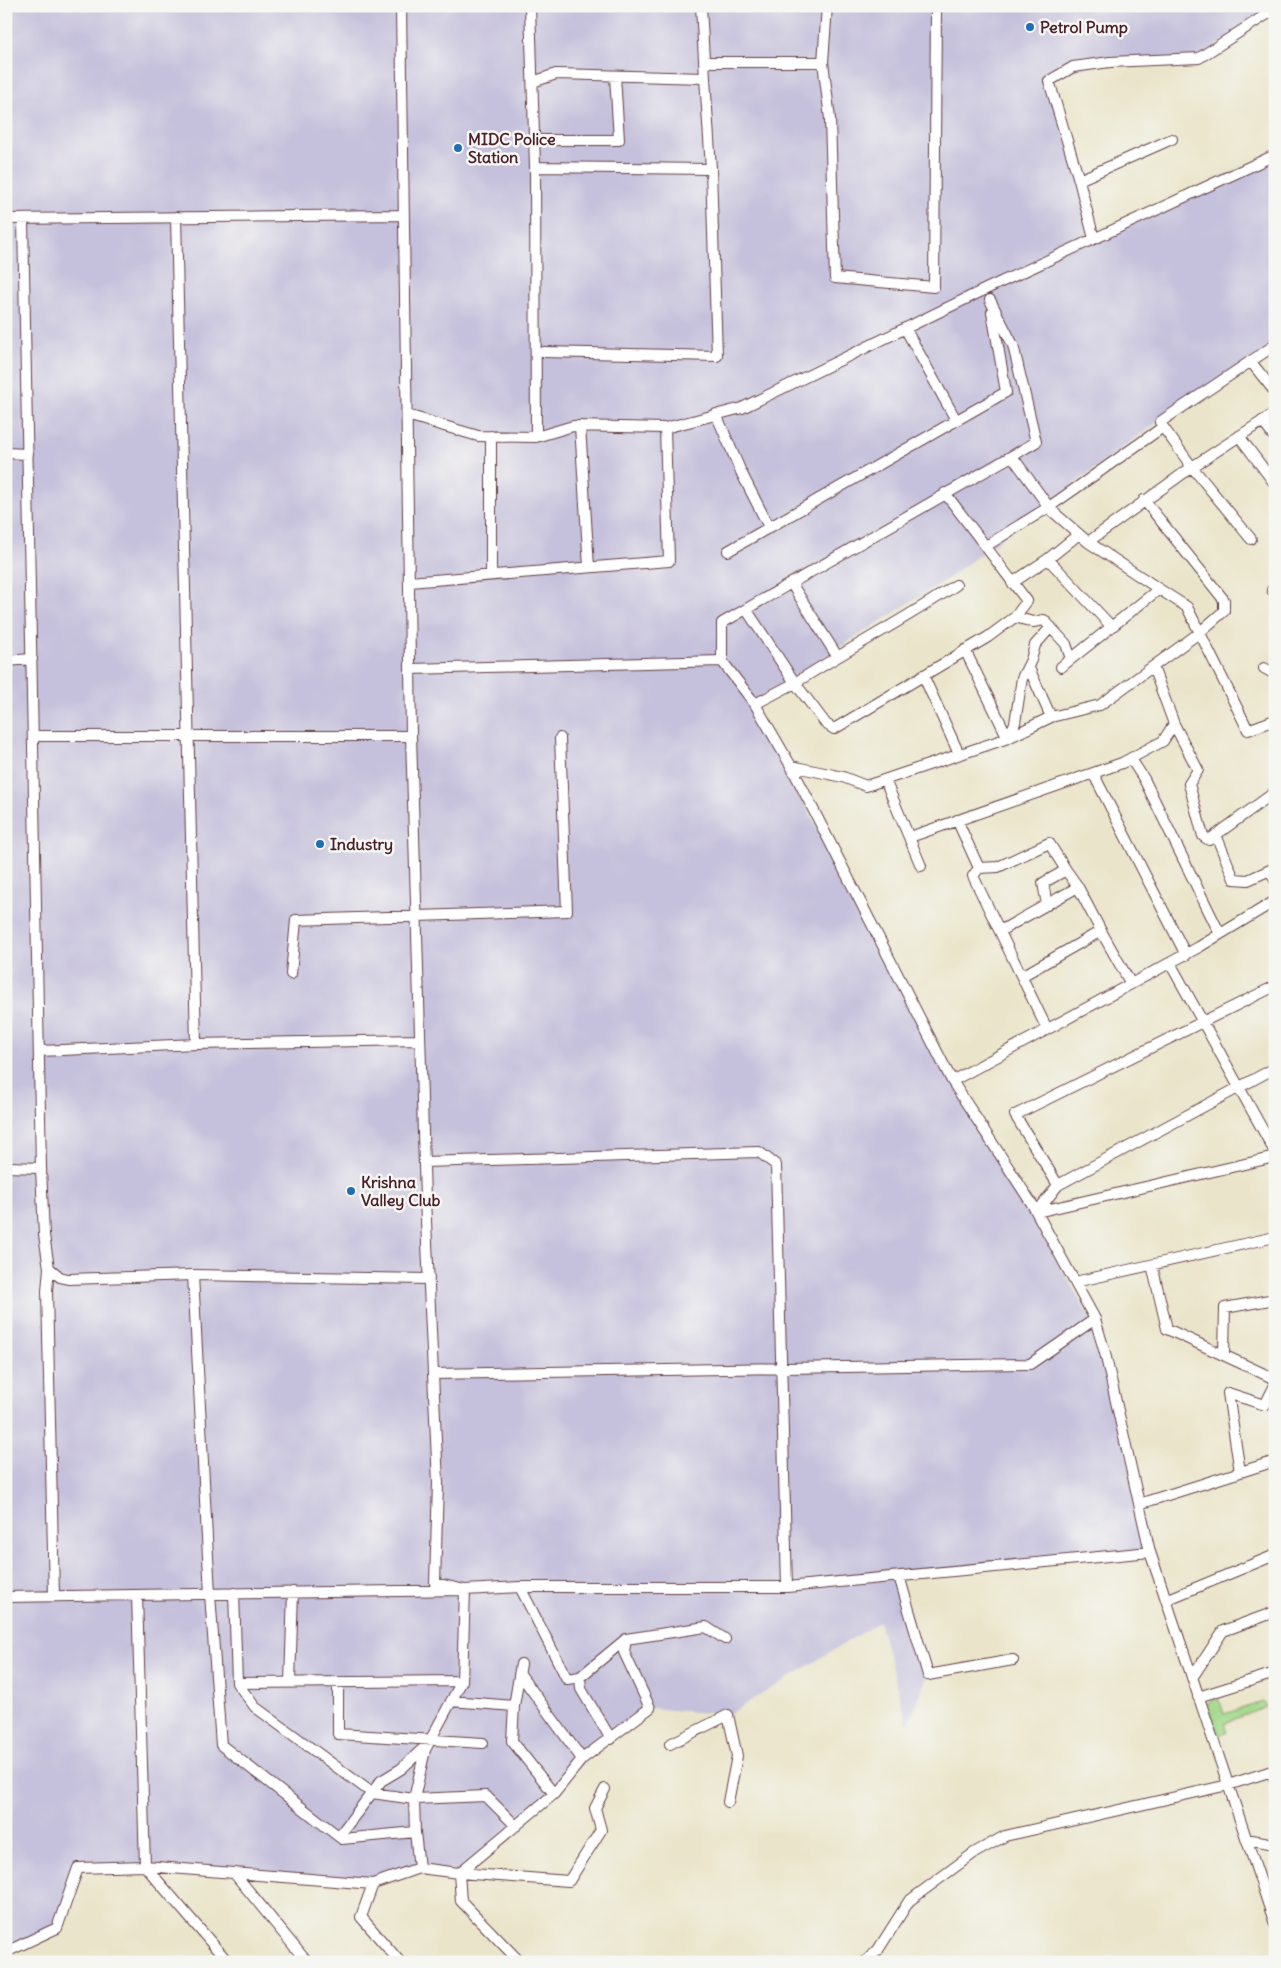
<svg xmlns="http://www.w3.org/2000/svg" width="1281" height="1968" viewBox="0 0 1281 1968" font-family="Delius,sans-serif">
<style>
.industrial{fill:#c5c0db}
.green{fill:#a3d98a;stroke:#767c5a}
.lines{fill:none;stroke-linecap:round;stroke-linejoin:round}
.street-casing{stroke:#623d43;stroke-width:12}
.street{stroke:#fff;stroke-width:10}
.poi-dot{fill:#1f6fb2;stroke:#f6f6f2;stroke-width:2}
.labels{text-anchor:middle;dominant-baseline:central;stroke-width:5;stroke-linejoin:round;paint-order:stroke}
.poi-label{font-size:16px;font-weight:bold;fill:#4a1f2b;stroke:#f6f6f2;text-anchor:start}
</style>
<rect width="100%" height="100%" fill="#f6f6f2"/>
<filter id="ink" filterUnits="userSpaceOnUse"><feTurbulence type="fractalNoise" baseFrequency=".02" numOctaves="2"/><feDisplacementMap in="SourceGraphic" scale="10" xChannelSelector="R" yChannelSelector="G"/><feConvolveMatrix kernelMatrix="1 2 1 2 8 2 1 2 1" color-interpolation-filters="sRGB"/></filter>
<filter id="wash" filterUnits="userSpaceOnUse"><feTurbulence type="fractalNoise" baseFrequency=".0096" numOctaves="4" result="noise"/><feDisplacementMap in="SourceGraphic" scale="20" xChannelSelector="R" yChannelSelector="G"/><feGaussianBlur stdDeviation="1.12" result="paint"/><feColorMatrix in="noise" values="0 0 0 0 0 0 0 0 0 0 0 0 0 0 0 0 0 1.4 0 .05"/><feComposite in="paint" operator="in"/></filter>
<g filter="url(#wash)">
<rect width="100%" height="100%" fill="#eae5ca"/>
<path class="industrial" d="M6,6h1269l-76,52 -89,4 -48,11 -13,8 48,152 178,-80v190l-115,77 -213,159 -196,125 170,316 178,314 51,218 -251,24 29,99 -20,50 -29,-103 -151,93 -78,-7 -39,31 -152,134 -40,-5 -46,16 -228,-18 -66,2 -22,60 -51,24z"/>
<path class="green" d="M1219,1698l5,16 39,-12 3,5 -42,16 3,8 -8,5 -12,-33z"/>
</g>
<g filter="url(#ink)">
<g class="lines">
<defs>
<path id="street" d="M401,6l10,730 14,463 13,284 -3,100 30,7 -3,91 -37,69 -11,49 72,-3 30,30
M530,6l5,161 176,2
M704,62h119l4,-56
M823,62l7,57 5,159 99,9 2,-281
M533,82l23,-8 149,4 -4,-72
M534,140h85l-4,-64
M1079,180l93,-41
M176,217l20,827 224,-4
M6,219l398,-4
M23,219l18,949 3,67 5,33 11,9 8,2 125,-4 17,319 11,151 121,94 73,-7 -1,-33 -42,-6 -117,-86 -18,-24 -3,-90
M1094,239l-15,-59 -30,-99 24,-14 37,-5 89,-4 76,-49
M905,328l51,92
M544,352l173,4 -6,-187 -6,-91
M1251,362l24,30
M716,414l25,58 28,55
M407,415l71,21 58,1 -1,-270
M1262,421l13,17
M580,426l9,141
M665,428l77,-20 246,-120 287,-133
M491,436v139
M1239,436l36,48
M6,453l22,1
M1012,456l39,54 37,32 104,-75 -29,-40
M945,493l82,108 -12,16 -27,20 -154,92 -8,-5 -31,-41c53,-34 109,-63 161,-98
M1079,534l-31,25 63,67
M1251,539l-59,-72 83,-54
M986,546l63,-39 114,-80 -3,-5 115,-77
M728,551l278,-159 -14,-80
M409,582l260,-21 -4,-133 -92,-2 -37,11
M791,583l46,73
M1012,583l36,-24
M1159,589l28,18 61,123 27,-10
M1272,590l3,2
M746,609l49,74 -40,21
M1015,617l18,5 11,-2 22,24 5,15
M965,650l43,88 7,-15 7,-45 9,-18 4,-15 16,-18
M6,661l26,-2
M722,661v-38l314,-181 -23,-97 -23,-45
M1028,666l23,51
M1061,667l98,-78 -71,-47
M1264,668l11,6
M923,675l36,79
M1174,724l24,46 -9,14 14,52 6,4 66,-48
M33,736h378
M1131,759l13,20 76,155
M791,766l52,11 23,9 142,-48 43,-21 49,-12 99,-72 25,-22v-11l-80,-100
M1093,773l93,182
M885,780l36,86
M957,820l22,48
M1216,835l18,44 14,1 22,-10 5,10
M910,837l212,-74 41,-22 11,-17 -21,-57
M1047,905l-4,-22 23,-13 12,17
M1000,931l78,-44 23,44
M1170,963l105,189
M291,974l5,-54 271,-9 -7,-173
M1022,976l79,-45 30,53
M1047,1029l-74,-153 6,-8 19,-1 51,-24 17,27
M40,1051l156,-7
M952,1081l247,-134 76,-46
M424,1162l335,-10 17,13 11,422
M6,1167l35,1
M1058,1185l-43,-70 260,-129
M1037,1212l21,-27 217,-117
M1037,1212l238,-55
M1152,1265l15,64 108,50
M49,1268l-2,23 7,305
M193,1275l236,4
M1075,1282l200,-45
M1224,1355l1,-47 50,-9
M433,1374l597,-10 65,-45
M1240,1472l-12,-79 37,12 10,-20
M1139,1504l130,-41 6,1
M1150,1552l125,372
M899,1576l29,99 85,-15
M520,1587l47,92 13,-2 1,12 30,50
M137,1595l8,271 83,96
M6,1597l459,-7 55,-3h267l363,-35 -45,-199 -10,-34 -63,-115 -80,-123 -161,-315 -36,-62 -33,-43 -312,8
M1166,1600l109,-45
M520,1674l62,85
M580,1677l46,-38
M1192,1678l31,-47 52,-19
M290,1682l3,-90
M237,1683l225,-2
M338,1683v51l145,9
M1198,1697l77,-24
M451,1701l63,5 -2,35 42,53
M514,1706l7,-42
M670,1744l58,-29 9,41 -9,46
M415,1832l4,36 40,5 2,28 59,61
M339,1836l42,-55 20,-12 26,-24
M1246,1839l29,5
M234,1873l73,89
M459,1873l95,-79 28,-35 68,-51 -26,-56 2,-13 80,-12 19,12
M459,1873l110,8 32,-51 -6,-22 10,-19
M6,1952l51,-24 21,-60 67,-2 228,18
M400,1962l-39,-45 12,-33 46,-16
M865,1962l13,-12 31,-49 65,-48 31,-17 223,-51 44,-14 3,9"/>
</defs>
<use href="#street" class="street-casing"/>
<use href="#street" class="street"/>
</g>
</g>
<g class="poi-dot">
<circle cx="1030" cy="27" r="5"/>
<circle cx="458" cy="148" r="5"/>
<circle cx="320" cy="844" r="5"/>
<circle cx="351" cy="1191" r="5"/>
</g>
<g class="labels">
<g class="poi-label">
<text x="1040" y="27">Petrol Pump</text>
<text x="468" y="139">MIDC Police<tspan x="468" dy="18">Station</tspan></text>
<text x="330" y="844">Industry</text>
<text x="361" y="1182">Krishna<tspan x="361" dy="18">Valley Club</tspan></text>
</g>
</g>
<rect width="1281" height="1968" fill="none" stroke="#f6f6f2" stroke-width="25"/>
</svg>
